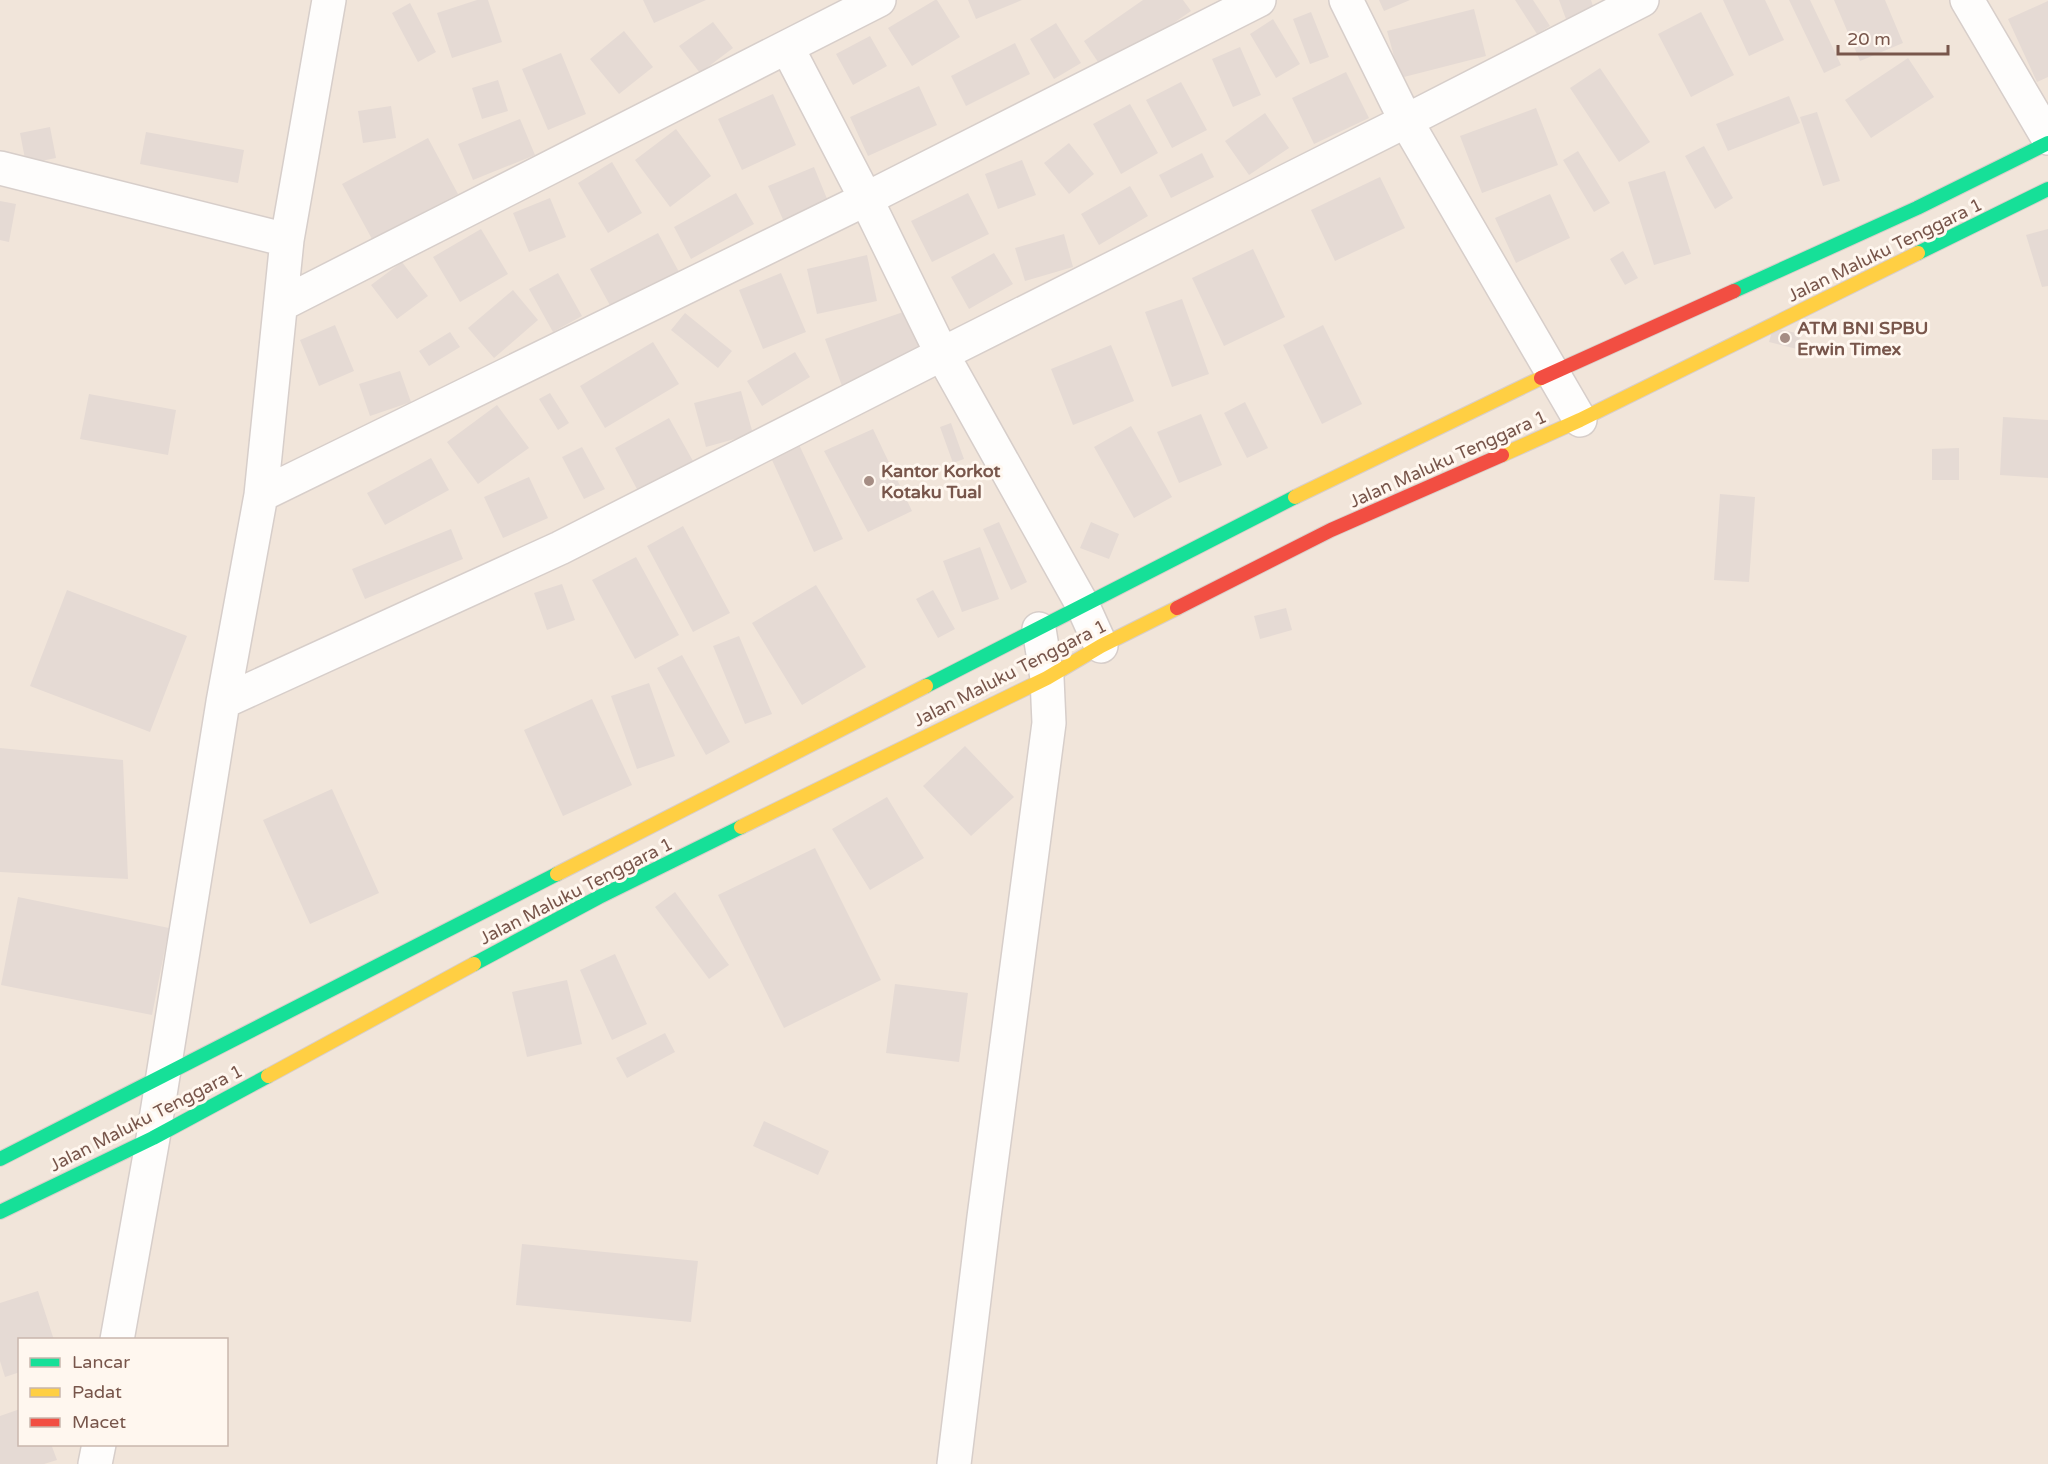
<svg xmlns="http://www.w3.org/2000/svg" width="2048" height="1464" viewBox="0 0 2048 1464" font-family="'Varela Round',sans-serif">
<style>
.residential{fill:#f1e5da;fill-rule:evenodd}
.building{fill:#e5dad4}
.lines{fill:none;stroke-linecap:round;stroke-linejoin:round}
.street-casing{stroke:#d7ceca;stroke-width:36}
.fast-casing{stroke:#d8cec9;stroke-width:16}
.slow-casing{stroke:#d8cec9;stroke-width:16}
.jam-casing{stroke:#d8cec9;stroke-width:16}
.street{stroke:#fefdfc;stroke-width:33}
.fast{stroke:#16e098;stroke-width:14}
.slow{stroke:#ffcf43;stroke-width:14}
.jam{stroke:#f24e42;stroke-width:14}
.poi-dot{fill:#a58d84;stroke:#fff7ef;stroke-width:2}
.labels{text-anchor:middle;dominant-baseline:central;stroke-width:6;stroke-linejoin:round;paint-order:stroke}
.street-label{font-size:18px;fill:#78564b;stroke:#fff7ef}
.poi-label{font-size:18px;font-weight:bold;fill:#78564b;stroke:#fff7ef;text-anchor:start}
</style>
<rect width="100%" height="100%" fill="#f8f3ed"/>
<path class="residential" d="M0,0h2048v1464h-2048zM20,1340h206v104h-206z"/>
<path class="building" d="M477,0h11l14,42 -50,16 -15,-45z
M643,0h63l-52,23z
M935,0h2l23,37 -48,29 -24,-38z
M968,0h54l-46,19z
M1143,0h40l8,11 -87,60 -20,-30z
M1379,0h31l-26,11z
M1515,0h18l17,26 -13,8z
M1559,0h32l3,9 -28,10z
M1723,0h42l19,40 -35,16z
M1789,0h21l31,65 -17,8z
M1834,0h51l18,43 -43,18z
M2048,1v76l-11,5 -29,-63z
M410,3l26,49 -18,10 -26,-49z
M1474,9l12,47 -86,22 -13,-47z
M1311,12l18,45 -19,7 -17,-45z
M1701,12l33,63 -43,22 -33,-63z
M1273,19l27,45 -24,14 -26,-44z
M713,22l20,26 -33,25 -21,-27z
M1056,23l25,40 -27,16 -24,-40z
M624,31l29,36 -34,27 -29,-35z
M870,36l17,30 -34,19 -17,-31z
M1015,43l15,31 -64,32 -15,-30z
M1240,47l21,48 -28,12 -21,-48z
M561,53l25,61 -38,16 -26,-61z
M1908,58l26,39 -63,41 -26,-38z
M1600,68l50,74 -31,20 -49,-74z
M1346,72l23,46 -55,26 -22,-46z
M498,80l10,31 -26,8 -10,-31z
M1181,82l26,48 -35,18 -26,-48z
M919,86l18,39 -69,31 -18,-39z
M773,94l23,51 -54,25 -24,-51z
M1789,96l11,27 -72,28 -12,-27z
M1130,104l28,49 -37,21 -28,-50z
M391,106l5,32 -33,5 -5,-32z
M1536,108l22,57 -76,28 -22,-57z
M1817,112l23,69 -17,5 -23,-69z
M1265,113l24,35 -40,27 -24,-34z
M520,119l15,36 -62,25 -15,-36z
M50,127l6,31 -30,6 -6,-31z
M676,129l35,47 -41,31 -35,-47z
M146,132l98,18 -6,33 -98,-19z
M428,138l30,56 -86,45 -30,-55z
M1069,143l25,31 -25,20 -25,-31z
M1704,146l29,52 -18,11 -30,-53z
M1578,151l32,52 -16,9 -31,-52z
M1202,153l12,24 -43,21 -12,-23z
M1022,160l14,35 -38,14 -13,-35z
M612,162l30,51 -34,20 -30,-50z
M814,167l16,39 -45,18 -17,-38z
M1665,171l26,83 -37,11 -26,-83z
M1380,177l25,51 -70,33 -24,-51z
M1130,186l18,30 -49,29 -18,-31z
M736,193l18,31 -63,35 -17,-32z
M968,193l21,41 -57,28 -21,-41z
M1550,194l20,44 -54,25 -21,-45z
M550,198l16,39 -37,15 -16,-39z
M0,201l16,3 -7,38 -9,-2z
M481,229l27,45 -48,28 -27,-45z
M2048,229v57l-6,1 -16,-52z
M658,233l21,39 -67,37 -22,-40z
M1064,234l9,33 -48,14 -10,-33z
M1253,249l32,68 -61,29 -32,-68z
M1623,251l15,27 -13,7 -15,-26z
M994,253l19,31 -44,25 -18,-32z
M867,255l10,46 -60,13 -10,-45z
M402,262l26,34 -31,23 -26,-34z
M558,273l24,43 -29,16 -24,-43z
M781,273l25,59 -43,17 -24,-59z
M513,290l25,30 -44,38 -26,-30z
M1182,299l27,75 -37,13 -27,-75z
M909,310l17,47 -84,29 -17,-47z
M685,313l47,38 -14,17 -47,-38z
M335,325l19,46 -35,15 -19,-46z
M1323,325l39,79 -40,20 -39,-79z
M1773,328l28,6 -4,15 -28,-7z
M450,332l10,15 -31,19 -10,-15z
M653,342l26,42 -74,44 -25,-42z
M1111,345l23,56 -61,24 -22,-56z
M795,352l15,25 -48,29 -15,-25z
M400,371l11,31 -41,14 -11,-32z
M741,391l12,43 -47,13 -12,-44z
M550,393l19,30 -11,7 -19,-31z
M89,394l87,16 -8,45 -88,-16z
M1245,402l23,46 -21,10 -23,-45z
M497,405l32,43 -51,36 -31,-42z
M1201,414l21,51 -43,18 -22,-51z
M2003,417l45,3v58l-48,-3z
M669,418l24,43 -55,30 -23,-43z
M951,423l13,36 -11,4 -13,-36z
M1131,426l41,71 -38,21 -40,-71z
M873,429l39,82 -44,21 -44,-81z
M795,436l48,103 -29,13 -47,-103z
M582,447l23,42 -21,10 -22,-42z
M1959,448v32h-27v-31z
M431,458l18,32 -64,35 -18,-32z
M529,477l19,41 -45,20 -19,-41z
M1720,494l35,3 -6,85 -35,-2z
M999,522l28,60 -16,8 -28,-61z
M1091,522l28,12 -10,25 -29,-11z
M683,526l47,87 -37,19 -46,-86z
M451,529l12,30 -98,40 -13,-30z
M980,547l19,52 -37,13 -19,-51z
M636,557l43,78 -44,24 -43,-79z
M562,584l13,36 -28,10 -13,-37z
M816,585l50,82 -64,38 -50,-82z
M67,590l120,46 -37,96 -120,-46z
M933,590l22,39 -17,9 -22,-39z
M1286,608l6,22 -32,9 -6,-23z
M739,636l33,78 -27,10 -32,-78z
M682,655l48,87 -24,13 -49,-87z
M649,683l26,73 -38,13 -26,-73z
M592,699l40,86 -69,31 -39,-86z
M965,746l49,51 -43,39 -48,-50z
M0,748l123,12 5,119 -128,-7z
M332,789l47,104 -69,31 -47,-104z
M887,797l37,61 -54,32 -38,-61z
M815,848l66,132 -97,48 -66,-133z
M675,892l54,73 -20,14 -54,-72z
M18,897l151,31 -17,87 -151,-30z
M615,954l32,70 -35,16 -32,-70z
M567,980l15,64 -55,13 -15,-65z
M895,984l73,9 -9,69 -73,-9z
M665,1033l10,19 -48,26 -11,-20z
M764,1121l65,30 -11,24 -65,-29z
M522,1244l176,17 -7,61 -175,-17z
M38,1291l16,49h-34v32l-15,5 -5,-16v-58z
M20,1409v35h31l6,16 -13,4h-44v-48z"/>
<g class="lines">
<defs>
<path id="street" d="M1967,0l81,138
M787,47l79,152 393,-199
M0,168l287,72
M282,304l597,-304
M1580,420l-174,-299 236,-121
M1101,646l-19,-42 -140,-250 464,-233 -60,-121
M223,702l337,-154 382,-194 -76,-155 -605,296
M117,1340l36,-202 70,-436 38,-207 26,-255 42,-240
M95,1464l4,-20
M954,1464l30,-247 65,-494 -2,-45 -8,-49"/>
<path id="fast" d="M1918,253l130,-64
M1734,291l183,-83 131,-65
M926,686l369,-189
M474,964l125,-67 142,-70
M0,1159l557,-285
M0,1212l153,-74 115,-62"/>
<path id="slow" d="M1502,455l78,-35 338,-167
M1295,497l246,-119
M741,827l306,-149 54,-32 76,-38
M557,874l369,-188
M268,1076l206,-112"/>
<path id="jam" d="M1541,378l193,-87
M1177,608l154,-78 171,-75"/>
</defs>
<use href="#street" class="street-casing"/>
<use href="#fast" class="fast-casing"/>
<use href="#slow" class="slow-casing"/>
<use href="#jam" class="jam-casing"/>
<use href="#street" class="street"/>
<use href="#fast" class="fast"/>
<use href="#slow" class="slow"/>
<use href="#jam" class="jam"/>
</g>
<g class="poi-dot">
<circle cx="1785" cy="338" r="6"/>
<circle cx="869" cy="481" r="6"/>
</g>
<g class="labels">
<g class="street-label">
<text transform="translate(1885 250) rotate(-26)">Jalan Maluku Tenggara 1</text>
<text transform="translate(1448 459) rotate(-24)">Jalan Maluku Tenggara 1</text>
<text transform="translate(1010 673) rotate(-27)">Jalan Maluku Tenggara 1</text>
<text transform="translate(576 891) rotate(-27)">Jalan Maluku Tenggara 1</text>
<text transform="translate(146 1118) rotate(-27)">Jalan Maluku Tenggara 1</text>
</g>
<g class="poi-label">
<text x="1797" y="328">ATM BNI SPBU<tspan x="1797" dy="21">Erwin Timex</tspan></text>
<text x="881" y="471">Kantor Korkot<tspan x="881" dy="21">Kotaku Tual</tspan></text>
</g>
</g>
<rect x="18" y="1338" width="210" height="108" fill="#fff7ef" stroke="#c9b7ad" stroke-width="1.5"/>
<rect x="30" y="1358" width="30" height="9" fill="#16e098" stroke="#c9b7ad" stroke-width="1.5"/>
<text x="72" y="1368" font-size="18" fill="#78564b">Lancar</text>
<rect x="30" y="1388" width="30" height="9" fill="#ffcf43" stroke="#c9b7ad" stroke-width="1.5"/>
<text x="72" y="1398" font-size="18" fill="#78564b">Padat</text>
<rect x="30" y="1418" width="30" height="9" fill="#f24e42" stroke="#c9b7ad" stroke-width="1.5"/>
<text x="72" y="1428" font-size="18" fill="#78564b">Macet</text>
<path d="M1838 45v9h110v-9" fill="none" stroke="#78564b" stroke-width="3"/>
<text x="1847" y="45" font-size="18" fill="#78564b" stroke="#fff7ef" stroke-width="4.5" paint-order="stroke">20 m</text>
</svg>
